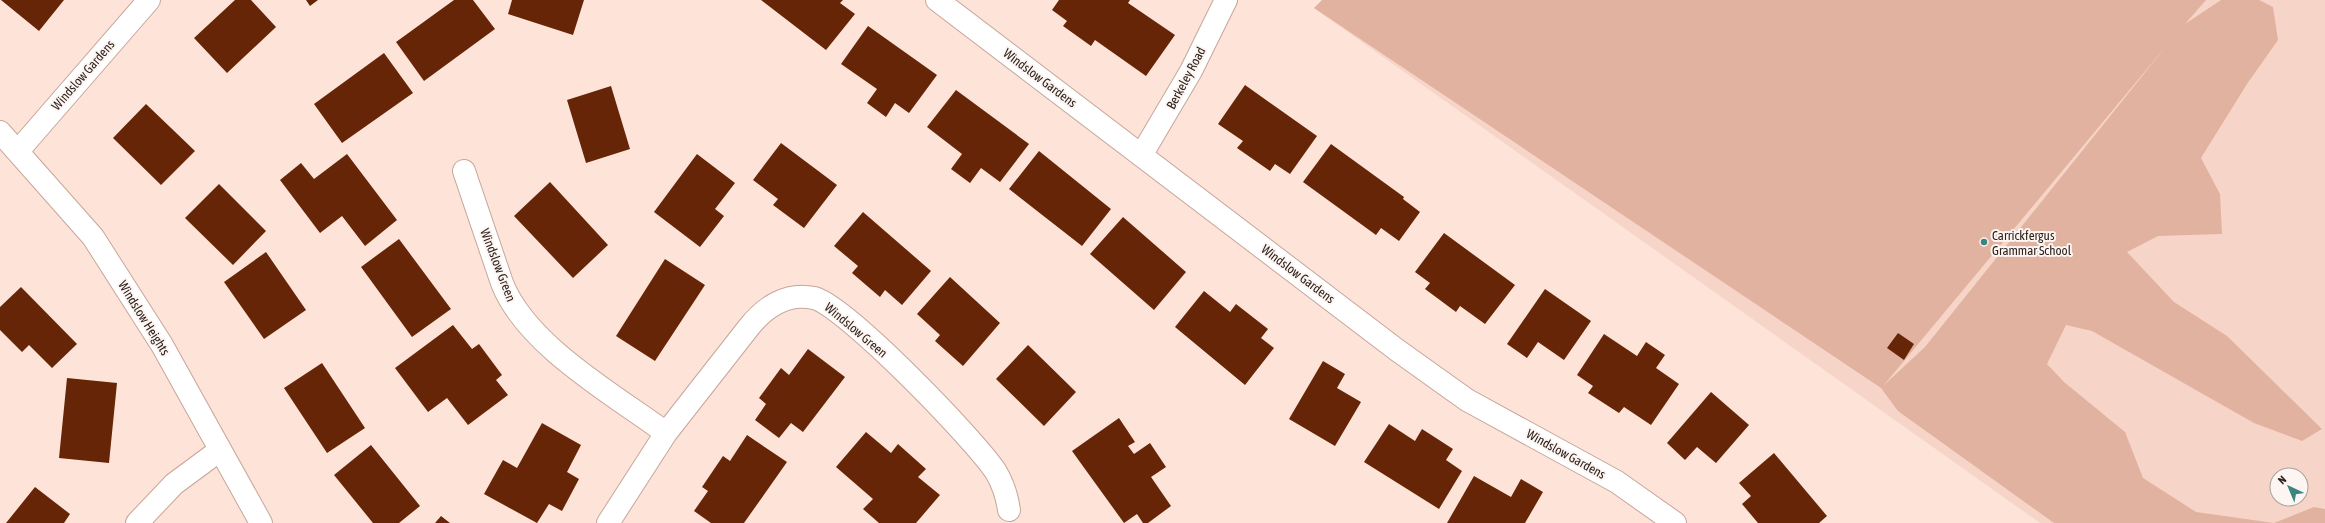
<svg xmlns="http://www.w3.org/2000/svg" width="2325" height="523" viewBox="0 0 2325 523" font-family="'Asap Condensed',sans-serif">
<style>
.built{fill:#f6d5c8;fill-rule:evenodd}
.green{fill:#e1b2a0;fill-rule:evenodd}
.building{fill:#662507}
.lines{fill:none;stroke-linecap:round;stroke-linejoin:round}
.minor-casing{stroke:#c6a699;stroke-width:24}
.minor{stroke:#fff;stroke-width:22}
.poi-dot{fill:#3c8481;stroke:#fcf5f2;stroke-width:1.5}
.labels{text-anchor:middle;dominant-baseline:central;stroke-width:4;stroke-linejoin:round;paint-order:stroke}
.street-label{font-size:13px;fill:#2e221d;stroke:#fcf5f2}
.poi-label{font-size:13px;fill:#2e221d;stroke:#fcf5f2;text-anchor:start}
</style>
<rect width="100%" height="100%" fill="#fee3d8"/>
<path class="built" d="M1322,0h1003v523h-285l-726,-515zM2277,475h24v24h-24z"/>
<path class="green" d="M1322,0h884l-21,24 36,-24h38l14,7 5,33 -31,44 -46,74 19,36 2,40 -64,2 -31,16 47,50 53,34 95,93 -20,12 -48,-18 -162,-92 -26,-6 -19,39 17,18 61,50 18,46 53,34 78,11h-220l-156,-112 -17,-23 -567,-380zM2167,45l-242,302 -41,38z
M2314,507l11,2v14h-51z"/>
<path class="building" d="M1,0h63l-25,31z
M235,0h16l25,27 -49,46 -33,-35z
M306,0h12l-8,6z
M454,0h19l22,29 -71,52 -28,-39z
M512,0h72l-11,35 -65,-21z
M761,0h82l-3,3 15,11 -29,36z
M1059,0h71l-2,3 47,32 -29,41 -51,-36 -4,6 -28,-20 4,-5 -15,-11z
M868,26l69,49 -28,38 -14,-10 -9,14 -19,-14 10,-14 -36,-25z
M384,53l29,40 -71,50 -28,-39z
M1245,85l72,51 -27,38 -15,-10 -5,7 -33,-23 6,-7 -25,-17z
M611,86l19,63 -44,14 -19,-63z
M956,90l73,54 -29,38 -19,-14 -11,15 -19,-14 11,-15 -35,-27z
M146,104l49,47 -34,34 -48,-47z
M781,143l56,42 -33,43 -31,-23 5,-6 -25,-19z
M1331,144l73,53 -1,2 17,13 -21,29 -18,-13 -5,7 -73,-53z
M1039,151l72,58 -29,37 -73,-57z
M347,154l50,66 -32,26 -23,-30 -22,17 -40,-53 21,-17 13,16z
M697,154l38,29 -20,26 9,7 -24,31 -46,-35z
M550,182l58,63 -35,33 -59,-62z
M219,184l47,47 -33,34 -48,-47z
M863,212l68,59 -29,34 -17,-15 -5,7 -28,-24 6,-7 -24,-20z
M1123,217l63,55 -32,38 -64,-56z
M1444,233l71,52 -30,39 -25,-18 -4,6 -31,-23 5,-6 -15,-11z
M399,239l52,70 -39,28 -51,-70z
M266,252l40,58 -42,29 -40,-57z
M665,259l40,26 -50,76 -39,-25z
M950,277l50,46 -37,43 -28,-25 5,-6 -23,-21z
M21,287l56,57 -25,24 -23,-23 -7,7 -22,-22v-23z
M1545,289l46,32 -27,39 -26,-18 -11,16 -20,-14z
M1204,291l26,21 6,-8 32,25 -7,9 13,10 -29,37 -70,-58z
M453,325l19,24 7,-5 23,31 -6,5 12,15 -40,30 -21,-27 -19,14 -33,-44z
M1898,333l16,11 -10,16 -17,-12z
M1604,334l33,22 9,-14 19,13 -9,13 23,16 -28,41 -27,-18 -5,6 -31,-20 5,-7 -16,-11z
M1028,345l48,47 -32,34 -48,-47z
M808,349l37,28 -42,55 -12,-9 -12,15 -24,-18 11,-16 -7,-6 22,-30 8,7z
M1323,361l22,13 -8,14 24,14 -26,44 -46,-27z
M322,363l43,65 -38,25 -43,-65z
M67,378l50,5 -8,80 -50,-5z
M1711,392l38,33 -33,38 -19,-16 -12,13 -18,-17z
M1119,418l16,24 -7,4 6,8 16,-11 16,24 -15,10 20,29 -23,17h-5l-6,-9 -13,9 -52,-72z
M542,423l39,22 -14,27 12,7 -17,32 -13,-7 -12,19 -53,-29 19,-34 14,8z
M1389,424l26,17 7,-12 31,20 -7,11 16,11 -23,38 -75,-47z
M866,432l25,21 7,-9 28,25 -8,8 22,18 -24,28h-37l-16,-14 10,-10 -37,-32z
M747,435l40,27 -43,61h-33l-17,-12 14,-20 -6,-4 21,-31 7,5z
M371,445l49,61 -21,17h-26l-39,-48z
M1774,453l53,63 -8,7h-61l-16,-19 9,-8 -12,-13z
M1474,476l37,21 10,-18 22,13 -18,31h-78z
M35,487l35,27 -6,9h-58z
M441,516l9,7h-15z"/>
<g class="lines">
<defs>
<path id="minor" d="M937,0l460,350 70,50 150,82 58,41
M0,132l93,105 69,108 99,178
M18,151l131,-151
M1142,154l49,-83 35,-71
M464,171l38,112c24,62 111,111 164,150
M137,523l37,-39 46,-34
M608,523l58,-90 83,-106c16,-20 38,-35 65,-29 32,8 162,143 182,174 7,12 11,24 13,38"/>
</defs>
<use href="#minor" class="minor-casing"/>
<use href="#minor" class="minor"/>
</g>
<circle class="poi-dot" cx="1984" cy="242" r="4"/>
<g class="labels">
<g class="street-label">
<text transform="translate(83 75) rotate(-49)">Windslow Gardens</text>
<text transform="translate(1040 78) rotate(37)">Windslow Gardens</text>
<text transform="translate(1186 78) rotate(-62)">Berkeley Road</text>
<text transform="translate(498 265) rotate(69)">Windslow Green</text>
<text transform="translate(1298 274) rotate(37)">Windslow Gardens</text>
<text transform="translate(144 318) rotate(58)">Windslow Heights</text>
<text transform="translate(856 330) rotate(40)">Windslow Green</text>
<text transform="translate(1566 454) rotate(29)">Windslow Gardens</text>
</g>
<g class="poi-label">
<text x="1992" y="235">Carrickfergus<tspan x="1992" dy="15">Grammar School</tspan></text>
</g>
</g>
<g transform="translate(2289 487) rotate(316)"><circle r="19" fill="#fcf5f2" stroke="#aaa19d"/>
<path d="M0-3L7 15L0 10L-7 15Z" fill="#3c8481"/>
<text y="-6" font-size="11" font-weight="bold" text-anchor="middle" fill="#2e221d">N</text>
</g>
</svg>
